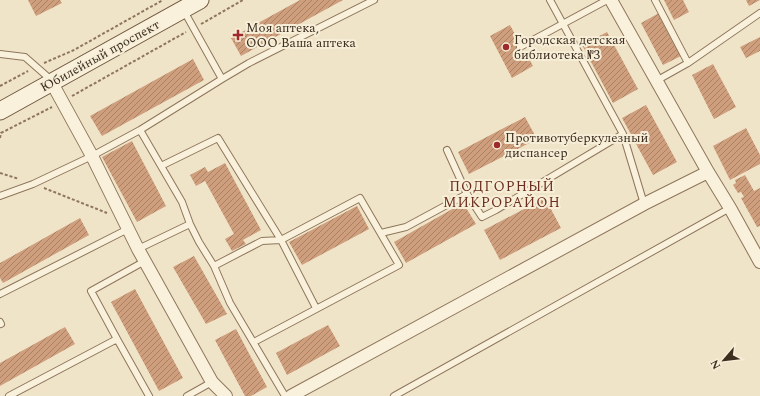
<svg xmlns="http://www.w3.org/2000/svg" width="760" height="396" viewBox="0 0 760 396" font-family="Spectral,serif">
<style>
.building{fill:url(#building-hatch)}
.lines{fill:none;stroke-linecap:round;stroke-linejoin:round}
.lane-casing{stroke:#8d765c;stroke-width:8}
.street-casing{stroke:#8d765c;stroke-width:14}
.secondary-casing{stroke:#6f573f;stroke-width:19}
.path{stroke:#8d765c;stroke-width:2;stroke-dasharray:3 2;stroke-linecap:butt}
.lane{stroke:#faf1dc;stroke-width:6}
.street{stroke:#faf1dc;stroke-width:12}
.secondary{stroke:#faf1dc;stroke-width:17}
.poi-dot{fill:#9e2a2b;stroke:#f7eed8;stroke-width:1.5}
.labels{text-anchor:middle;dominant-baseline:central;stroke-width:4;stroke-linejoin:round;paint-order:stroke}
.poi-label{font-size:13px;fill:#3d2e20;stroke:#f7eed8;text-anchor:start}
.street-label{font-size:13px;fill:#3d2e20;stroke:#f7eed8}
.neighbourhood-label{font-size:14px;letter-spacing:1px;fill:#6b2e1e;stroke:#f7eed8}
</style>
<defs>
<pattern id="building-hatch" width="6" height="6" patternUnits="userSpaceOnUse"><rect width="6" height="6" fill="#cf9f7d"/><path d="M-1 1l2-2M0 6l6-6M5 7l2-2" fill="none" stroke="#a98266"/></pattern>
</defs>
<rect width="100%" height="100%" fill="#f0e4c8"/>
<path class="building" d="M28,0h32l2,3 -26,13z
M300,0h43l-102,56 -10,-18z
M664,0h19l6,12 -15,8z
M746,0h14l-11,6z
M659,13l22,43 -18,9 -22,-42z
M510,25l7,13 -4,2 8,15 5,-2 7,13 -21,12 -22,-42z
M607,32l31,57 -25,14 -31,-58z
M760,37v14l-14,7 -6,-11z
M193,59l11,21 -102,56 -12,-20z
M713,64l23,43 -22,12 -22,-44z
M646,105l31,57 -24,13 -31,-57z
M525,117l12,22 -68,35 -11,-22z
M746,128l14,27v9l-30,16 -17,-34z
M132,141l34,65 -29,16 -35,-65z
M225,163l36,67 -18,10 3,4 -14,7 -7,-12 9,-5 -29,-53 -9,5 -6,-11 15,-8 3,5z
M745,175l9,16 6,-3v38l-3,1 -16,-29 3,-1 -3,-5 -3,1 -5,-8 3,-2 -1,-3z
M545,198l16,30 -61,32 -16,-30z
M463,203l13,21 -70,39 -12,-21z
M357,206l12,23 -67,36 -13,-23z
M80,218l9,17 -86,48 -3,-5v-15z
M194,256l33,58 -21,10 -33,-57z
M135,289l48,89 -24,13 -48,-89z
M328,325l12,21 -53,29 -11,-22z
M65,327l10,17 -75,42v-23z
M236,329l31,58 -16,9h-6l-30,-56z"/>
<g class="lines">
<defs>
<path id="lane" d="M550,0l73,134 21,70
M655,0l33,63
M520,47l87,-47
M0,54l25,3 24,21 2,3
M222,79l27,-16 125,-63
M656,81l32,-18 72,-50
M140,130l82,-51 -38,-68
M447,150l20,44 15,23 14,-7 127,-76
M161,166l57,-28 63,102 35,68
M0,196l33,-12 59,-28 48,-26 42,72 8,22
M381,233l25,-6 61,-33
M138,249l52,-25 9,18 15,24 16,37 55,93
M214,266l48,-25 19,-1 79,-42 39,67 -145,77
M0,294l128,-65
M0,322l1,2
M117,339l32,57
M9,396l108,-57 -26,-48 54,-30
M187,396l25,-14
M394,396l336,-188"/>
<path id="street" d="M611,0l97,172 22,36 30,54
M52,83l40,73 46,93 74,133 14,14
M291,396l353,-192 64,-32"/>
<path id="secondary" d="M0,111l200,-111"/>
</defs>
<use href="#lane" class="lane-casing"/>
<use href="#street" class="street-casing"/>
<use href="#secondary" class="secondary-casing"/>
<path class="path" d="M201,24l42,-24
M44,63l30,-13 89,-50
M0,86l28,-15
M72,96l114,-64
M0,138l1,-5 51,-26
M0,173l19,6
M44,188l63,25"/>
<use href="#lane" class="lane"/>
<use href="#street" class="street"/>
<use href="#secondary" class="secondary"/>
</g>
<g class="poi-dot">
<path d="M236 29h4v4h4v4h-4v4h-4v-4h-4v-4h4z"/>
<circle cx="506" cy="47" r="4"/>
<circle cx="497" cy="145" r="4"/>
</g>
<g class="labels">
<g class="poi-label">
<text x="246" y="28">Моя аптека,<tspan x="246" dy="15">ООО Ваша аптека</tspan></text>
<text x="514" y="40">Городская детская<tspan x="514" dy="15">библиотека №3</tspan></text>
<text x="505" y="138">Противотуберкулезный<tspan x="505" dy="15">диспансер</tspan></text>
</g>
<g class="street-label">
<text transform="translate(100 56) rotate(-29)">Юбилейный проспект</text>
</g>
<g class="neighbourhood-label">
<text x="502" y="186">ПОДГОРНЫЙ<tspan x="502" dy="16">МИКРОРАЙОН</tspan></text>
</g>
</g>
<g transform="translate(724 360) rotate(242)" stroke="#f7eed8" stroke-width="3" paint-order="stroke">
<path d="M0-3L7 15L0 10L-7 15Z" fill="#3d2e20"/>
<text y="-6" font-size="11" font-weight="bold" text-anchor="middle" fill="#3d2e20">N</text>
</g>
</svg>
